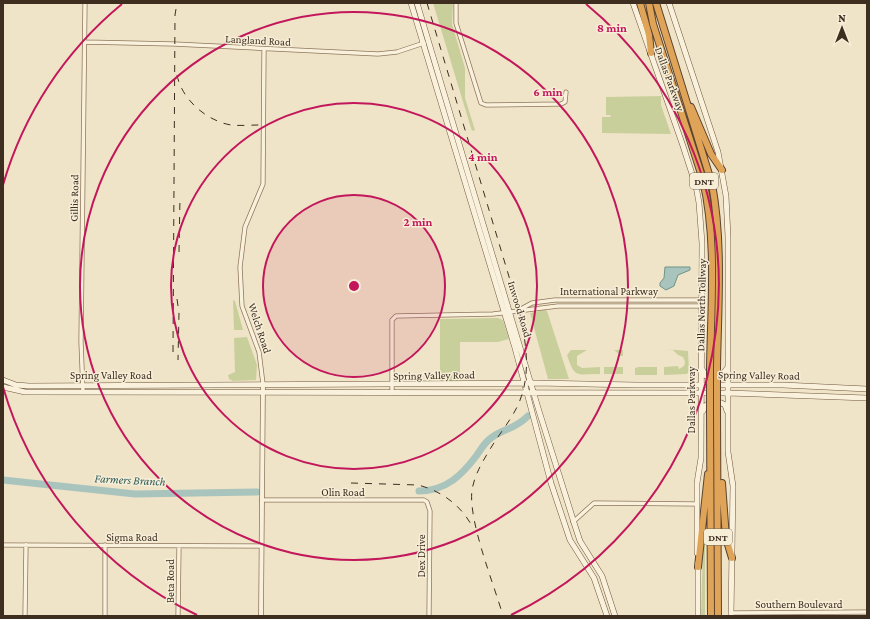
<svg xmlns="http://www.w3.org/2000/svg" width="870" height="619" viewBox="0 0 870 619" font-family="'Crimson Pro',serif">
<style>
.green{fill:#c9cf9b}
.water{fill:#a9c4bc;stroke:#6f938a}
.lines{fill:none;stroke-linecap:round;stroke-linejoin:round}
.river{stroke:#a9c4bc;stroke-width:7}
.minor-casing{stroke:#8d765c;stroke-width:5}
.tertiary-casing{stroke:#8d765c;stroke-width:5.5}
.secondary-casing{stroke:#6f573f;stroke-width:6}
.motorway-casing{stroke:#5b4430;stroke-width:8}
.minor{stroke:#faf1dc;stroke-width:3.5}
.tertiary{stroke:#faf1dc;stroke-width:4}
.secondary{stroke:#faf1dc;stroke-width:5}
.motorway{stroke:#e0a458;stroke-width:6}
.rail{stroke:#3d2e20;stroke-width:1;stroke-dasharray:7 7;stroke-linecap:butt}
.motorway-bridge-casing{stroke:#5b4430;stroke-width:8;stroke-linecap:butt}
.motorway-bridge{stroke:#e0a458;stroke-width:6}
.ring{fill:none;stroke:#c2185b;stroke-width:2}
.labels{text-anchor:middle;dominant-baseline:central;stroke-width:3;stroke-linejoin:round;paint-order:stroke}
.shield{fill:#f7eed8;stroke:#756857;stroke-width:1}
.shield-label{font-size:10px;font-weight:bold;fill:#3d2e20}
.street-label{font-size:11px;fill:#3d2e20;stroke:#f7eed8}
.water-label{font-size:12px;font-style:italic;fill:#2f5d5a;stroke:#f7eed8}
.centre{fill:#c2185b;stroke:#f7eed8;stroke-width:2}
.ring-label{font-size:12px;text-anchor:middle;font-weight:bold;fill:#c2185b;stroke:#f7eed8;stroke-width:3;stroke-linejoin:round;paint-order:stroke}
</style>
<rect width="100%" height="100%" fill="#f0e4c8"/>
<path class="green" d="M433,3h20l-1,21 13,44v30l10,32 -3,1 -1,-3z
M661,96v9l10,29 -69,-1v-16h9l-1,-2h-4v-18z
M233,300l2,1 8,29h-9z
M545,310l2,1 22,68h-21l-18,-66z
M498,318l5,2 6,19 -11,3h-38v39h-20v-62z
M247,337l10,28 -1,15 -23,1 -4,-2 -1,-4 7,-3 -1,-34z
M664,349l24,2 1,20 -2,3 -23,1v-8l14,-1 1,3 5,-3 1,-4 -2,-5 -5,-2 -5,-5z
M571,350h52v6h-4v-2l-5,-4h-27l-10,6v9l5,3 18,-1v7c-24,0 -25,5 -33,-19z
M604,367h19v7h-19z
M639,367h18v8h-22v-7z
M703,543h2v73h-4z"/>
<path class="water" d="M665,267h25v3l-12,5 -4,11 -8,4 -6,-4v-3l4,-5z"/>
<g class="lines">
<path class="river" d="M3,480l132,14 122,-2
M419,491c27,0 43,-16 58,-36 4,-6 8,-13 14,-17 13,-10 23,-8 37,-22"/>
<defs>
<path id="minor" d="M456,3v20l25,80 5,2 75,-1 4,-2 1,-10
M85,42l89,2 204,10 19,-2 27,-9
M519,310l13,-7 23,-3h147
M263,384l-4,-32 -17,-46 -2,-39 5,-40 18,-43 1,-134
M83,392l-2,-50 4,-339
M392,392v-72l4,-4 97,-2 65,-8h144
M262,500h162l3,2 3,9 -1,105
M573,522l21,-19 103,1
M3,545l258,1
M731,613l136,-1
M25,616l1,-71
M105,616v-71
M178,616l1,-70"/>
<path id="tertiary" d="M261,616l2,-232"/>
<path id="secondary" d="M411,3l104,345 36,135 19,57 24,38 13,38
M417,3l122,408 37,118 4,12 22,35 13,40
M633,3l50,143 13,40 3,17 3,40 -1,215 -4,25v70
M669,3l49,149 8,44 2,41v215l5,34 -2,130
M702,369l4,7 7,3 9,-4 6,-8
M3,380l13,5 13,1 507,-3 100,2h147l84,4
M3,387l22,5 703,1 139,5
M703,411c3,-10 13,-12 22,-6l2,6
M698,616v-53"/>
<path id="motorway" d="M640,3l9,32 2,18
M649,3l4,21 50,156c14,60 8,125 7,187
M656,3l56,181c11,60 6,122 5,183
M691,107l20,47 11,16
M710,411l1,205
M717,411l1,205
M722,483l4,55 6,20
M698,567l10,-93"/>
</defs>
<use href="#minor" class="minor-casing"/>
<use href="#tertiary" class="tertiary-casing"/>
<use href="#secondary" class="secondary-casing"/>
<use href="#motorway" class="motorway-casing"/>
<use href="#minor" class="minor"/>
<use href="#tertiary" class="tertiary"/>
<use href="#secondary" class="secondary"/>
<use href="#motorway" class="motorway"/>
<path class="rail" d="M427,3l92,307c7,32 13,64 -1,95 -7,15 -18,28 -26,41 -9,15 -17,27 -20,44 -4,31 22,94 31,126
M177,75c5,25 30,46 54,50 9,1 19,0 28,0
M179,252l1,-55
M177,299l2,14 -1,47
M173,352l2,-337 2,-12
M351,483l67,2c24,6 44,21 55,43"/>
<defs>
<path id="motorway-bridge" d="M710,411v-44
M717,411v-44"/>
</defs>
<use href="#motorway-bridge" class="motorway-bridge-casing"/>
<use href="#motorway-bridge" class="motorway-bridge"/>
</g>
<circle cx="354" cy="286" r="91" fill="#c2185b" fill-opacity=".12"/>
<g class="ring">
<circle cx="354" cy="286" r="91"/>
<circle cx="354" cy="286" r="183"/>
<circle cx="354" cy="286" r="274"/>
<path d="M197 615A365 365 0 0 1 3 387M3 185A365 365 0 0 1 122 4M586 4A365 365 0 0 1 511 615"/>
</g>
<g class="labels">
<g class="shield">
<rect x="690" y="173" width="28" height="16" rx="3"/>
<rect x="704" y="529" width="28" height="16" rx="3"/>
</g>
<g class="shield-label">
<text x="704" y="181">DNT</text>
<text x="718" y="537">DNT</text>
</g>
<g class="street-label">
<text transform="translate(258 40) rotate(3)">Langland Road</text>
<text transform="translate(670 79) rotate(70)">Dallas Parkway</text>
<text transform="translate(74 198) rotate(-89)">Gillis Road</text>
<text x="609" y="291">International Parkway</text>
<text transform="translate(701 305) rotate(-89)">Dallas North Tollway</text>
<text transform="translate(520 309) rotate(73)">Inwood Road</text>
<text transform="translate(260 328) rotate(72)">Welch Road</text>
<text x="111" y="375">Spring Valley Road</text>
<text transform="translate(434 375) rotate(-1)">Spring Valley Road</text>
<text transform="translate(759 375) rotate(1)">Spring Valley Road</text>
<text transform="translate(691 400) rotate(-90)">Dallas Parkway</text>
<text x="343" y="492">Olin Road</text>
<text x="132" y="537">Sigma Road</text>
<text transform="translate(421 556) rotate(-90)">Dex Drive</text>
<text transform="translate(170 581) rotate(-90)">Beta Road</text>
<text x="799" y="604">Southern Boulevard</text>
</g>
<g class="water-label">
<text transform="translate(130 480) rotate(3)">Farmers Branch</text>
</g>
</g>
<circle cx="354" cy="286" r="6" class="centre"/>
<g class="ring-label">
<text x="612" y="32">8 min</text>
<text x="548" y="96">6 min</text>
<text x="483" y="161">4 min</text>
<text x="418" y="226">2 min</text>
</g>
<rect width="870" height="619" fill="none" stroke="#3d2e20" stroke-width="8"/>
<g transform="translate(842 28)" stroke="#f7eed8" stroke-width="3" paint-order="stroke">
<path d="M0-3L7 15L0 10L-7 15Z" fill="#3d2e20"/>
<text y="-6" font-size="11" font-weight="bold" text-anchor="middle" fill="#3d2e20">N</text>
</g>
</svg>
